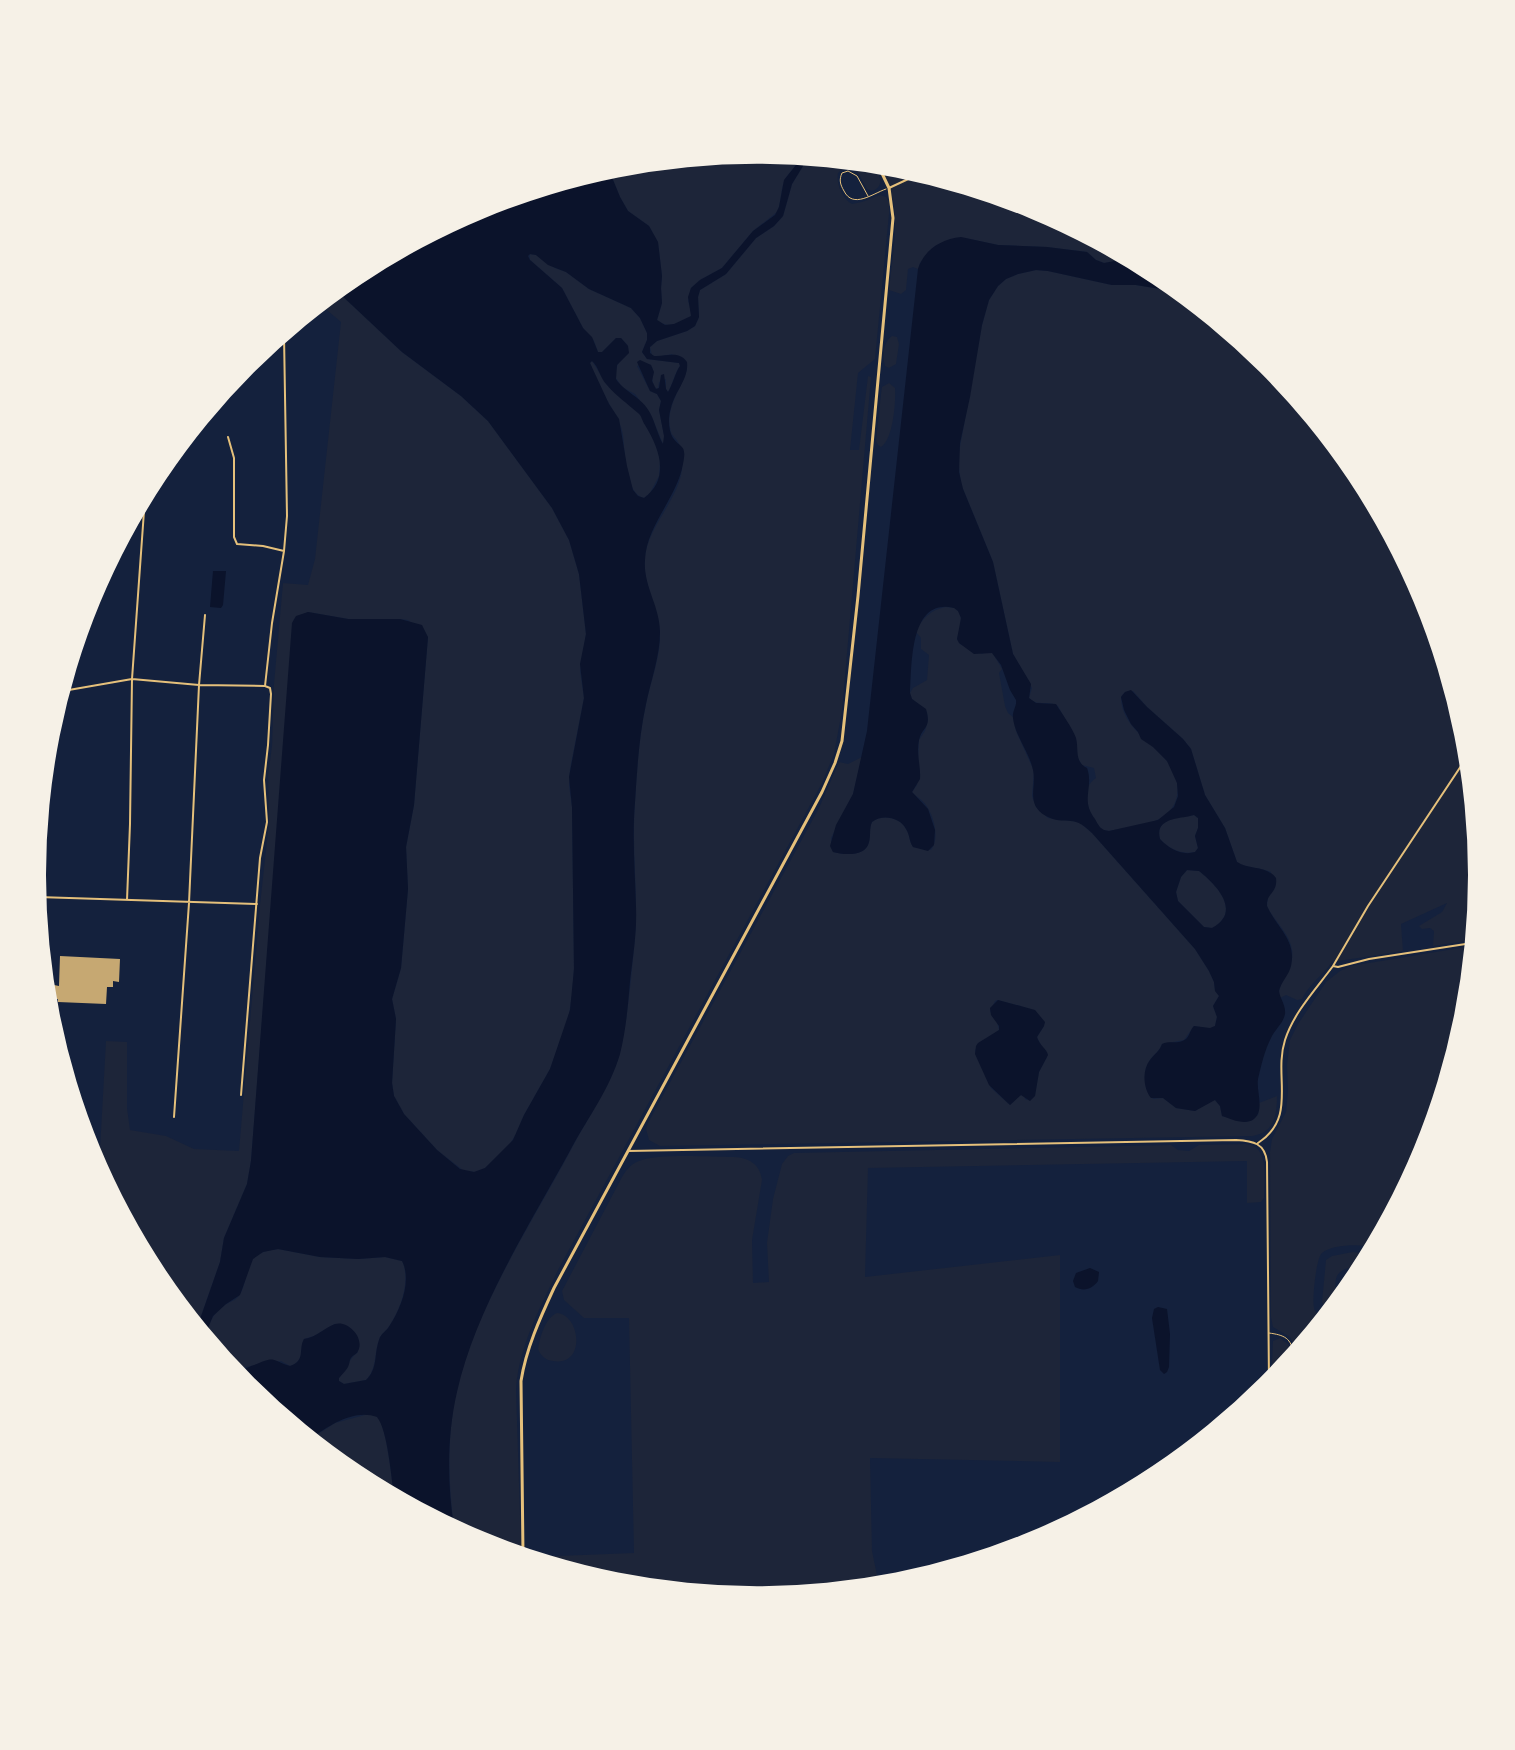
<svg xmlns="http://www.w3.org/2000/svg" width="1515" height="1750" viewBox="0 0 1515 1750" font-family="Commissioner,sans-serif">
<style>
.green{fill:#1d2539;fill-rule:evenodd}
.water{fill:#0b132b;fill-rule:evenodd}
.building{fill:#c6a872}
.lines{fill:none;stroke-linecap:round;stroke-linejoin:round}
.service{stroke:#e5c07b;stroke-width:1}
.minor{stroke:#e5c07b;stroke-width:2}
.tertiary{stroke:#e5c07b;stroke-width:3}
</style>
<rect width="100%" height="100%" fill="#14213d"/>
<path class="green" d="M758,154l36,3c5,11 -4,13 -8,21 -6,10 -4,23 -9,34l-24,19 -31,37 -22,12 -9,8 -3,13 4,13 -3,5c-11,5 -22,10 -32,1l5,-17 -1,-15 1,-12 -4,-33 -9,-17 -21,-15 -8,-14 -11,-27 8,-3z
M802,158l72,7c5,9 12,21 -2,26l-5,-2 -9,-16 -9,-5 -8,2 -3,3c-2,11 4,25 14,31l10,-2 18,-7 6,2 3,5v12l-14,145 -17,14 -8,77h9l9,-74 3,1 -29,334 -8,43 -12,29 -264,487c-18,38 -39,76 -42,119l5,158 -3,6 -9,-3 -1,-6c-25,0 -33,-6 -54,-17 -6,-44 -7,-90 2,-134 19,-86 77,-171 118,-249 16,-30 37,-58 46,-92 6,-24 8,-49 11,-73 2,-22 5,-45 5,-67 0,-37 -4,-73 -1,-110 2,-32 4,-66 11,-98 4,-21 13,-43 14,-65 1,-30 -19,-54 -15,-83 4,-31 37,-61 37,-90 0,-6 -1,-19 -4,-24 -2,-4 -6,-6 -7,-10 -7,-24 10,-42 16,-63l-15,-15 -15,3 -5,-2 -2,-8 7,-6 30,-10 8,-5 4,-9 -1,-20 2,-7 26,-16 30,-36 18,-12 9,-10 9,-32 11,-18z
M880,166l19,1 135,42 112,59 -22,-7 -20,2 -8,-3 -9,-8 -40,-5 -49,-2 -33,-7h-9l-21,8 -15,17 -2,6 -5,-2 -5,2 -2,21 -5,4 -12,-4c4,-42 15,-86 -9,-124z
M530,254l6,1 19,13 11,4 23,17 42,19 9,10 7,15v7l-5,12 5,7 32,4 1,3c-5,6 -8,20 -12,26l-2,-3v-10l-7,3 -1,7 -4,-2 -2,-9 1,-8 -2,-5 -7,-2 -7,3 13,25 7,3 4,7 -2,9 6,30 -2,4 -12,-29 -16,-21 -13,-7 -6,-9c-2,-13 7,-21 12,-32l-7,-8h-5l-14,14h-4l-4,-11 -11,-13 -21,-40 -32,-28z
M1036,270l12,1 64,14h24l43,7 89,73 90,109 66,125 41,136 14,140 -6,65 -40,6 1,-15 -4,-3 -8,1 -3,-3 23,-14 5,-9 -46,21 2,27 -71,11c-9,13 -23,22 -30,37l-5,1 -11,-5 -6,3c-5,-15 15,-27 12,-48 -2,-17 -19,-30 -25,-44l4,-34c-11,-5 -25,-3 -34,-10l-12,-34 -20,-33 -14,-46 -8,-10 -36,-32 -14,-16 -8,1 -4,5c0,29 29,43 45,63 17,21 17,49 -11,61 -14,6 -31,7 -46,10l-7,-1c-12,-13 -25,-40 -6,-52l-2,-10 -12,-3 -6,-10 -1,-18 -17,-31c-9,-6 -21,1 -29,-8l3,-10 -19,-34 -20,-92 -32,-78 -3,-26 24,-133 7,-25 9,-14 8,-7 12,-5z
M337,291l65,61 59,44 27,25 64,87 17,32 10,34 7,60 -6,37 4,27 -14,71 -1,16 3,22 2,162 -2,27 -4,24 -18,49 -26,46 -8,19 -8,13 -23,21 -10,4 -11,-1 -27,-21 -33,-36 -10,-18 -2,-13 4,-64 -4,-20 9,-31 7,-79 -2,-42 8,-42 14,-168 -20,-17 -8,-1h-52l-40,-7 -14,7 -43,542 -4,23 -23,54 -4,24 -22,63 -41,-49 -58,-109 7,-126 21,1v66l3,22 36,6 28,13 45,2 21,-246 9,-83 -1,-46 4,-30 2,-62 9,-101 25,2 7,-26 26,-237 -20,-17z
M892,336l5,1 2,7 -3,20 -7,4 -4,-2c-3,-10 -2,-24 7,-30z
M592,361l15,24 33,29 17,32 3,14 -1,16 -9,17 -6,5c-19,-4 -19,-47 -21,-63 -2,-12 -7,-19 -13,-30 -8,-12 -15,-27 -20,-42z
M889,383l6,5c1,14 -2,52 -14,59l-3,-2 -2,-4 5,-47 1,-7z
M945,607l10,1c10,8 5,20 2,31l3,5 22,10 4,-2h6l10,17 -3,4 6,33 3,7 5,4 3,14 18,40 -2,25 4,11 12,11 31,4 13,11 103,116 14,22 5,11 1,8 4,6 -6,10 4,11 -2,9 -5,3 -16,-3 -10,14 -22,4c-3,8 -8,10 -12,16 -9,13 -5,27 3,39l10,-1 13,10 19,3 15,-10 5,-1 5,6 2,10 24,6 12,-7 1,-12 18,-7c0,20 -3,37 -25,40l-592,10 -11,-6 -3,-11 2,-6 171,-315 20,-46 9,2 14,-7 -9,37 -22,44 2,14c12,3 32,5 36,-10 1,-7 0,-14 3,-20 10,-8 28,-5 34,7 4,6 3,12 7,18l18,3c9,-11 3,-34 -5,-45 -4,-6 -10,-8 -14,-13l5,-7 2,-45 6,-9 3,-11 -1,-8 -15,-13 -2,-6 3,-5 14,-8 2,-25 -8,-6v-11l-5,-6c5,-13 15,-22 29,-25zM997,1000l24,6 23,20 -7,11 10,20 -8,15 -4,22 -9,6 -3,-5 -5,1 -8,9 -19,-17 -16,-38 24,-20 -2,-8 -7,-11 5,-10z
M1194,815l4,3v10l-3,8 3,12 -2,4c-14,3 -27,-3 -36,-13 -6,-22 21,-21 34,-24z
M1187,870l12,1c18,14 43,41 13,57l-8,-1 -26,-26 -2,-9 5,-15z
M1472,946l-7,70 -41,135 -51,96c-12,-3 -41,-3 -51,6 -6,5 -10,47 -8,55 1,5 5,7 9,10l-9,10 -8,1v10l-10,11 -6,-13 -17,-10 -2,-10 -1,-165 2,-13 14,-27 2,-21 -1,-26 3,-25 8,-16 28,-42 14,-11 11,-5z
M1246,1144c24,2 18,36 18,54l-3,4 -14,1v-42l-379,7 -3,109 195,-22v207l-190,-4 2,93 7,34 -122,11 -141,-13 -85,-26 103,-4 -5,-235h-45l-20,-18 -2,-9 60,-114c4,-7 9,-13 17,-16 17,-8 74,-4 95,-4 15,1 26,7 28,23l-10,60 1,43 16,-1 -2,-39 6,-44 9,-35 6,-8 6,-3 377,-8 7,5 11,1 10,-6z
M278,1249l42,8 38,2 27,-2 17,4c9,19 -1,47 -12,64 -3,6 -9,8 -11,15 -5,14 -2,29 -13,40l-22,4 -5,-3v-3c7,-9 10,-19 19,-26l-23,-28 -21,12 -10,3c-2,11 -1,23 -14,27l-9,-5 -36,6 -5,10 -33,-41c1,-13 7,-24 18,-31 4,-3 9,-4 12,-7 11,-12 7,-32 19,-42 7,-5 15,-6 22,-7z
M1353,1252l16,2 -9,18c-5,-4 -9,-5 -15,-3 -15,6 -7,21 -10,32 -1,4 -3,6 -5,9l-4,-1 -4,-7 4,-42 6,-4z
M557,1313c24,2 29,54 -4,48 -8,-1 -12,-5 -15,-12 2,-12 7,-31 19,-36z
M1280,1338l9,7 1,13 -11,14 -7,-6 1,-25z
M365,1415c5,0 10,-1 14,3 7,9 13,63 15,77l-38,-20 -44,-37 23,-15z"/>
<path class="water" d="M794,157l8,1 1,8 -11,18 -9,32 -9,10 -18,12 -30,36 -26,16 -2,7 1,20 -4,9 -8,5 -30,10 -7,6v6l4,3c13,1 24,-6 33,6 2,17 -12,29 -16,46 -3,8 -3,22 2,30 8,11 14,6 10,26 -6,34 -37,62 -38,96 -2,26 15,46 15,72 0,24 -9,48 -14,72 -7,32 -9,66 -11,98 -3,35 0,70 1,105 1,25 -3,49 -6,74 -2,24 -4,49 -10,73 -10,34 -31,62 -48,93 -41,76 -96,160 -115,245 -10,43 -10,91 -3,135l-60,-32c-3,-19 -6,-64 -17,-78 -23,-8 -47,8 -65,21l-65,-53 -7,-8c4,-9 6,-9 14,-12 22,-9 15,-6 36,1 16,-5 8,-17 14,-27 13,-2 20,-11 31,-15 13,-4 30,14 23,27 -1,3 -5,4 -7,7 -2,3 -1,5 -3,9 -2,4 -6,7 -9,11v3l5,3 22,-4c12,-11 8,-26 13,-40 2,-7 8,-9 11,-15 11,-17 22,-45 12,-64l-17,-4 -27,2 -38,-2 -42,-8 -15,3 -10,7 -13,36 -14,9 -13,12 -5,12 -1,8 -9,-11 22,-63 4,-24 23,-54 4,-23 41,-538 4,-7 12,-4 40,7h52l22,6 6,12 -14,168 -8,42 2,42 -7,79 -9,31 4,20 -4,64 2,13 10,18 33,36 23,19 14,3 11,-4 28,-28 11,-25 26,-46 20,-59 4,-41 -2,-162 -3,-30 15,-79 -4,-34 6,-30 -7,-60 -10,-34 -17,-32 -64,-87 -27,-25 -59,-44 -65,-61 20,-16 125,-67 127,-38 11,27 8,14 21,15 9,16 4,34 -1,12 1,15 -5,17 8,5 9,-1 17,-8 -3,-19 3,-9 9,-8 22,-12 31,-37 22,-16 4,-8 5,-27 12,-15zM530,254l6,1 12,10 18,7 23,17 42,19 9,10 7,15v7l-5,12 5,7 32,4 1,3c-4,5 -8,20 -12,26l-2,-3 -2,-15 -3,1 -2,13 -3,1 -4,-8 2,-9 -3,-7 -11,-5 -3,2 13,29 7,3 4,7 -2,9 5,26 -1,8c-5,-8 -8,-22 -13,-31 -7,-15 -27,-22 -34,-34l1,-14 12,-12 -1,-7 -7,-8h-5l-14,14h-4l-6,-15 -9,-9 -21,-40 -32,-28 -2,-4zM592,361c7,6 8,17 15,24 9,11 21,19 31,28 4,3 4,8 7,12 14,23 26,53 -1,73l-6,-2 -5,-6 -6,-24 -8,-47 -10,-15 -19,-41z
M961,237l37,8 49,2 40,5 9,8 8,3 16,-3 26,8 13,7 20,17 -43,-7h-24l-64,-14 -12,-1 -18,4 -12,5 -8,7 -9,14 -7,25 -12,72 -10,46 -1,29 4,17 30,73 20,92 18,30 -2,14 7,5 20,1c6,10 16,23 20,34 3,11 -2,24 11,30 7,19 -7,32 8,51 4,7 5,11 14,12l49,-11 16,-13 4,-11 -1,-13 -10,-22 -14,-14 -12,-8 -3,-7 -7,-8 -7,-14 -3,-13 4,-5 6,-2 16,17 36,32 8,10 14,46 20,33 12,34c12,8 29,3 39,16 2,15 -10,15 -9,28 9,21 30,34 24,60 -2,9 -10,16 -12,25 1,8 7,14 6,23 -2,10 -10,15 -14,24 -6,11 -10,28 -13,41 -2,12 7,31 -4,40 -9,7 -23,0 -32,-3l-2,-10 -5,-6 -20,11 -19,-3 -13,-10h-12c-8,-10 -9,-28 -1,-38 5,-7 9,-8 12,-16 8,-4 16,1 24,-5 4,-4 4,-9 8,-13l16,2 5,-2 2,-9 -4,-11 6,-10 -4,-5 -1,-9 -5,-11 -14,-22 -103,-116c-21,-21 -26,-6 -46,-17 -21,-12 -9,-29 -13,-46 -4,-19 -18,-34 -20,-52 -1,-7 4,-12 3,-18l-6,-10 -9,-25 -9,-12 -18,1 -15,-11 -2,-4 4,-21 -3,-7 -4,-3c-45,-11 -42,58 -44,85l2,6 14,10c6,20 -4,17 -7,31 -3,13 2,27 1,39l-8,13 16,17 7,21 -1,15 -6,6 -15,-4c-4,-6 -3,-12 -7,-18 -6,-12 -24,-15 -34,-7 -3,7 -1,13 -3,20 -3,15 -25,13 -36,10l-3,-6 6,-21 17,-31 14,-63 51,-462c6,-19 23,-30 43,-32zM1194,815l4,3v10l-3,8 3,12 -3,4c-13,4 -26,-3 -35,-13 -6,-22 21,-20 34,-24zM1187,870l12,1c18,14 43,41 13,57l-8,-1 -26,-26 -2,-9 5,-15z
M213,571h13l-3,34 -2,3 -11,-1z
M998,1000l37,10 10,12 -1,4 -7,11c2,8 10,12 11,18l-9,17 -4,24 -5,5 -9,-6 -11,10 -21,-20 -14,-31 1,-8 2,-3 21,-13v-4l-8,-11 -1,-7z
M1090,1268l9,4 -1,9c-6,8 -14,11 -23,6l-2,-6 3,-8z
M1158,1307l9,2 3,25 -1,33 -2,5 -3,2 -4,-4 -8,-52 2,-9z"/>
<path class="building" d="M60,956l60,3 -1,23 -6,-1v6h-6l-1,17 -48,-2v-3h-5l1,-14 5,1z"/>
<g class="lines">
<path class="service" d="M868,196l-11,-20 -9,-5 -6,2c-3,7 -2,11 2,18 9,18 28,3 42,-2
M1269,1333c15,2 23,5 24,21
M1271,1374h6"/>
<path class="minor" d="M889,188l30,-14
M228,437l6,21v79l3,7 26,2 21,5
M265,686l7,-63 12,-72 3,-35 -3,-181
M63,691l69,-12 67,6 66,1
M38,897l219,7
M127,900l3,-76 2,-145 13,-182
M1333,966l35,-60 99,-149
M241,1095l19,-237 7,-36 -3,-42 4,-35 3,-51 -1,-6 -5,-2
M174,1117l15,-214 10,-218 6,-70
M1258,1143c40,-26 15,-66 27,-103 9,-28 31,-51 48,-74l5,1 31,-8 103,-16
M628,1151l608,-11c17,1 29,3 31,22l2,221"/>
<path class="tertiary" d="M523,1554l-2,-173c5,-32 19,-63 33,-93l268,-496 13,-29 7,-22 16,-145 35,-378 -4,-30 -11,-23"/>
</g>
<path d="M0 0H1515V1750H0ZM46 875a711 711 0 1 1 1422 0a711 711 0 1 1-1422 0Z" fill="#f6f1e7" fill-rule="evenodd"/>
</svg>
